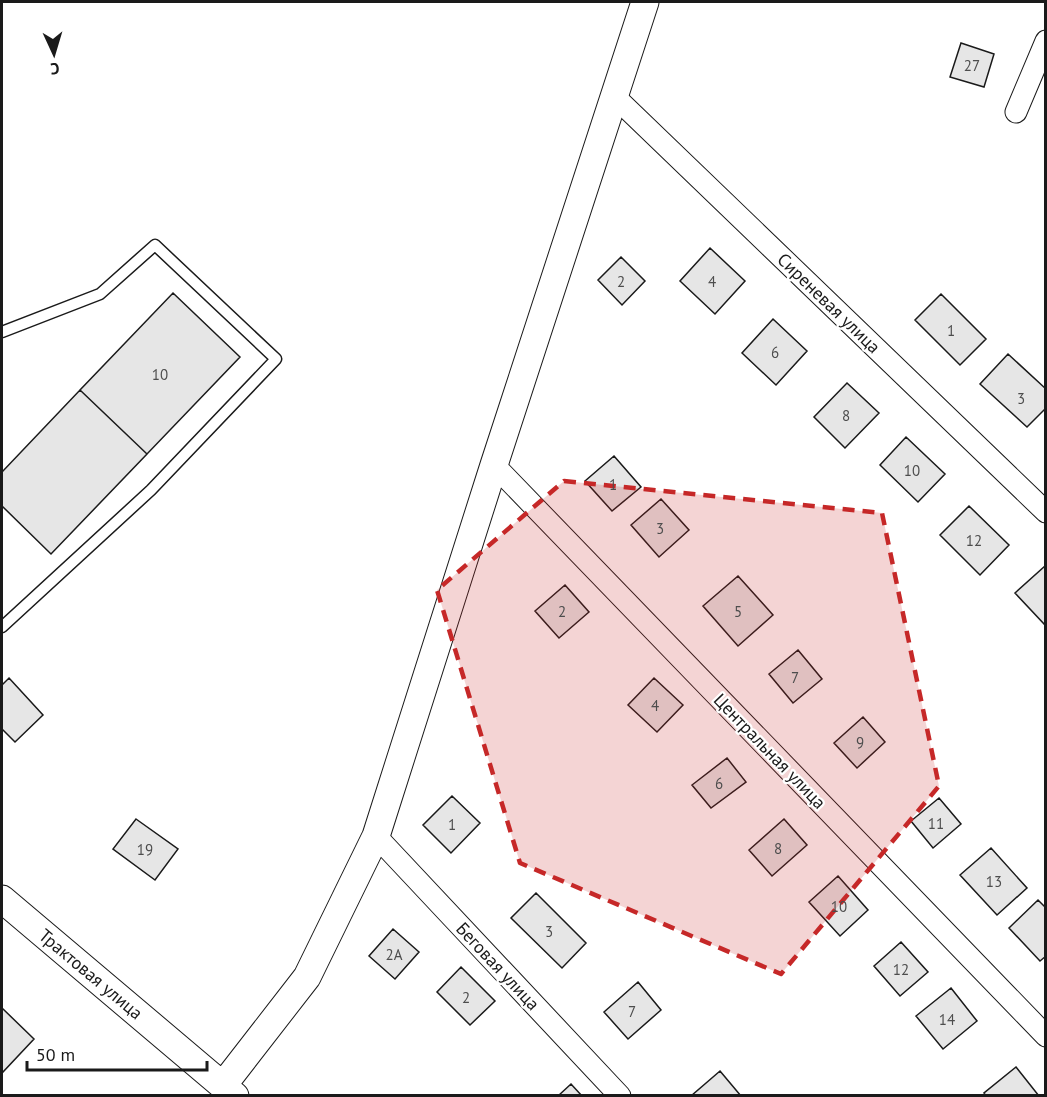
<svg xmlns="http://www.w3.org/2000/svg" width="1047" height="1097" viewBox="0 0 1047 1097" font-family="'PT Sans',sans-serif">
<style>
.building{fill:#e6e6e6;stroke:#1a1a1a;stroke-width:1.5}
.lines{fill:none;stroke-linecap:round;stroke-linejoin:round}
.service-casing{stroke:#1a1a1a;stroke-width:13}
.minor-casing{stroke:#1a1a1a;stroke-width:23}
.tertiary-casing{stroke:#1a1a1a;stroke-width:29}
.service{stroke:#fff;stroke-width:10}
.minor{stroke:#fff;stroke-width:21}
.tertiary{stroke:#fff;stroke-width:27}
.marked{fill:#c62828;fill-opacity:0.2;stroke:#c62828;stroke-width:4.5;stroke-dasharray:12 8;stroke-linejoin:round}
.labels{text-anchor:middle;dominant-baseline:central;stroke-width:4.5;stroke-linejoin:round;paint-order:stroke}
.number-label{font-size:15px;fill:#4d4d4d}
.street-label{font-size:18px;fill:#1a1a1a;stroke:#fff}
</style>
<rect width="100%" height="100%" fill="#fff"/>
<path class="building" d="M961,43l33,11 -10,33 -34,-10z
M710,248l35,33 -30,33 -35,-33z
M621,257l24,24 -23,24 -24,-25z
M173,293l67,64 -93,97 -67,-64z
M941,294l45,45 -26,26 -45,-45z
M773,319l34,32 -31,34 -34,-32z
M1008,354l38,35v19l-19,19 -47,-43z
M847,383l32,30 -34,35 -31,-31z
M80,390l67,64 -96,100 -49,-48v-34z
M906,437l39,37 -27,28 -38,-37z
M614,456l27,31 -29,24 -27,-30z
M661,499l28,31 -30,27 -28,-32z
M969,506l40,39 -29,30 -40,-40z
M1045,566h1v60l-31,-33z
M738,576l35,39 -35,31 -35,-40z
M565,585l24,27 -30,26 -24,-27z
M798,650l24,29 -29,24 -24,-29z
M9,678l34,37 -28,27 -13,-13v-44z
M654,678l29,27 -26,27 -29,-27z
M863,717l22,25 -28,26 -23,-25z
M727,758l19,24 -35,26 -19,-23z
M452,796l28,27 -29,30 -28,-28z
M939,798l22,26 -28,24 -22,-27z
M136,819l42,30 -23,31 -42,-31z
M784,819l23,26 -35,31 -23,-26z
M991,848l36,40 -30,27 -37,-40z
M838,876l30,34 -28,26 -31,-34z
M536,893l50,50 -24,25 -51,-50z
M1038,900l8,8v48l-6,5 -31,-33z
M393,929l26,23 -24,27 -26,-23z
M901,942l27,30 -28,24 -26,-30z
M461,967l34,34 -25,24 -33,-33z
M638,982l23,28 -33,29 -24,-27z
M951,988l26,33 -34,28 -27,-33z
M2,1008l32,31 -32,34z
M1016,1067l23,29h-53l-2,-3z
M720,1071l21,25h-50z
M571,1084l11,12h-24z"/>
<g class="lines">
<defs>
<path id="service" d="M2,332l98,-38 55,-49 121,114 -125,131 -149,137"/>
<path id="minor" d="M613,95l433,417
M1016,112l30,-71
M494,465l552,571
M376,836l244,260"/>
<path id="tertiary" d="M2,899l233,197
M224,1084l83,-107 69,-141 118,-371 151,-463"/>
</defs>
<use href="#service" class="service-casing"/>
<use href="#minor" class="minor-casing"/>
<use href="#tertiary" class="tertiary-casing"/>
<use href="#service" class="service"/>
<use href="#minor" class="minor"/>
<use href="#tertiary" class="tertiary"/>
</g>
<path class="marked" d="M564,481l318,32 57,273 -158,188 -261,-111 -83,-273z"/>
<g class="labels">
<g class="number-label">
<text x="972" y="65">27</text>
<text x="621" y="281">2</text>
<text x="712" y="281">4</text>
<text x="951" y="330">1</text>
<text x="775" y="352">6</text>
<text x="160" y="374">10</text>
<text x="1021" y="398">3</text>
<text x="846" y="415">8</text>
<text x="912" y="470">10</text>
<text x="613" y="484">1</text>
<text x="660" y="528">3</text>
<text x="974" y="540">12</text>
<text x="562" y="611">2</text>
<text x="738" y="611">5</text>
<text x="795" y="677">7</text>
<text x="655" y="705">4</text>
<text x="860" y="742">9</text>
<text x="719" y="783">6</text>
<text x="936" y="823">11</text>
<text x="452" y="824">1</text>
<text x="778" y="848">8</text>
<text x="145" y="849">19</text>
<text x="994" y="881">13</text>
<text x="839" y="906">10</text>
<text x="549" y="931">3</text>
<text x="394" y="954">2А</text>
<text x="901" y="969">12</text>
<text x="466" y="997">2</text>
<text x="632" y="1011">7</text>
<text x="947" y="1019">14</text>
</g>
<g class="street-label">
<text transform="translate(829 303) rotate(44)">Сиреневая улица</text>
<text transform="translate(770 751) rotate(46)">Центральная улица</text>
<text transform="translate(498 966) rotate(47)">Беговая улица</text>
<text transform="translate(91 974) rotate(40)">Трактовая улица</text>
</g>
</g>
<rect width="1047" height="1097" fill="none" stroke="#1a1a1a" stroke-width="6"/>
<g transform="translate(54 54) rotate(176)" stroke="#ffffff" stroke-width="4.5" paint-order="stroke">
<path d="M0-4.5L10 22L0 15L-10 22Z" fill="#1a1a1a"/>
<text y="-9" font-size="16" font-weight="bold" text-anchor="middle" fill="#1a1a1a">С</text>
</g>
<path d="M27 1061v9h180v-9" fill="none" stroke="#1a1a1a" stroke-width="3"/>
<text x="36" y="1061" font-size="18" fill="#1a1a1a" stroke="#ffffff" stroke-width="4.5" paint-order="stroke">50 m</text>
</svg>
